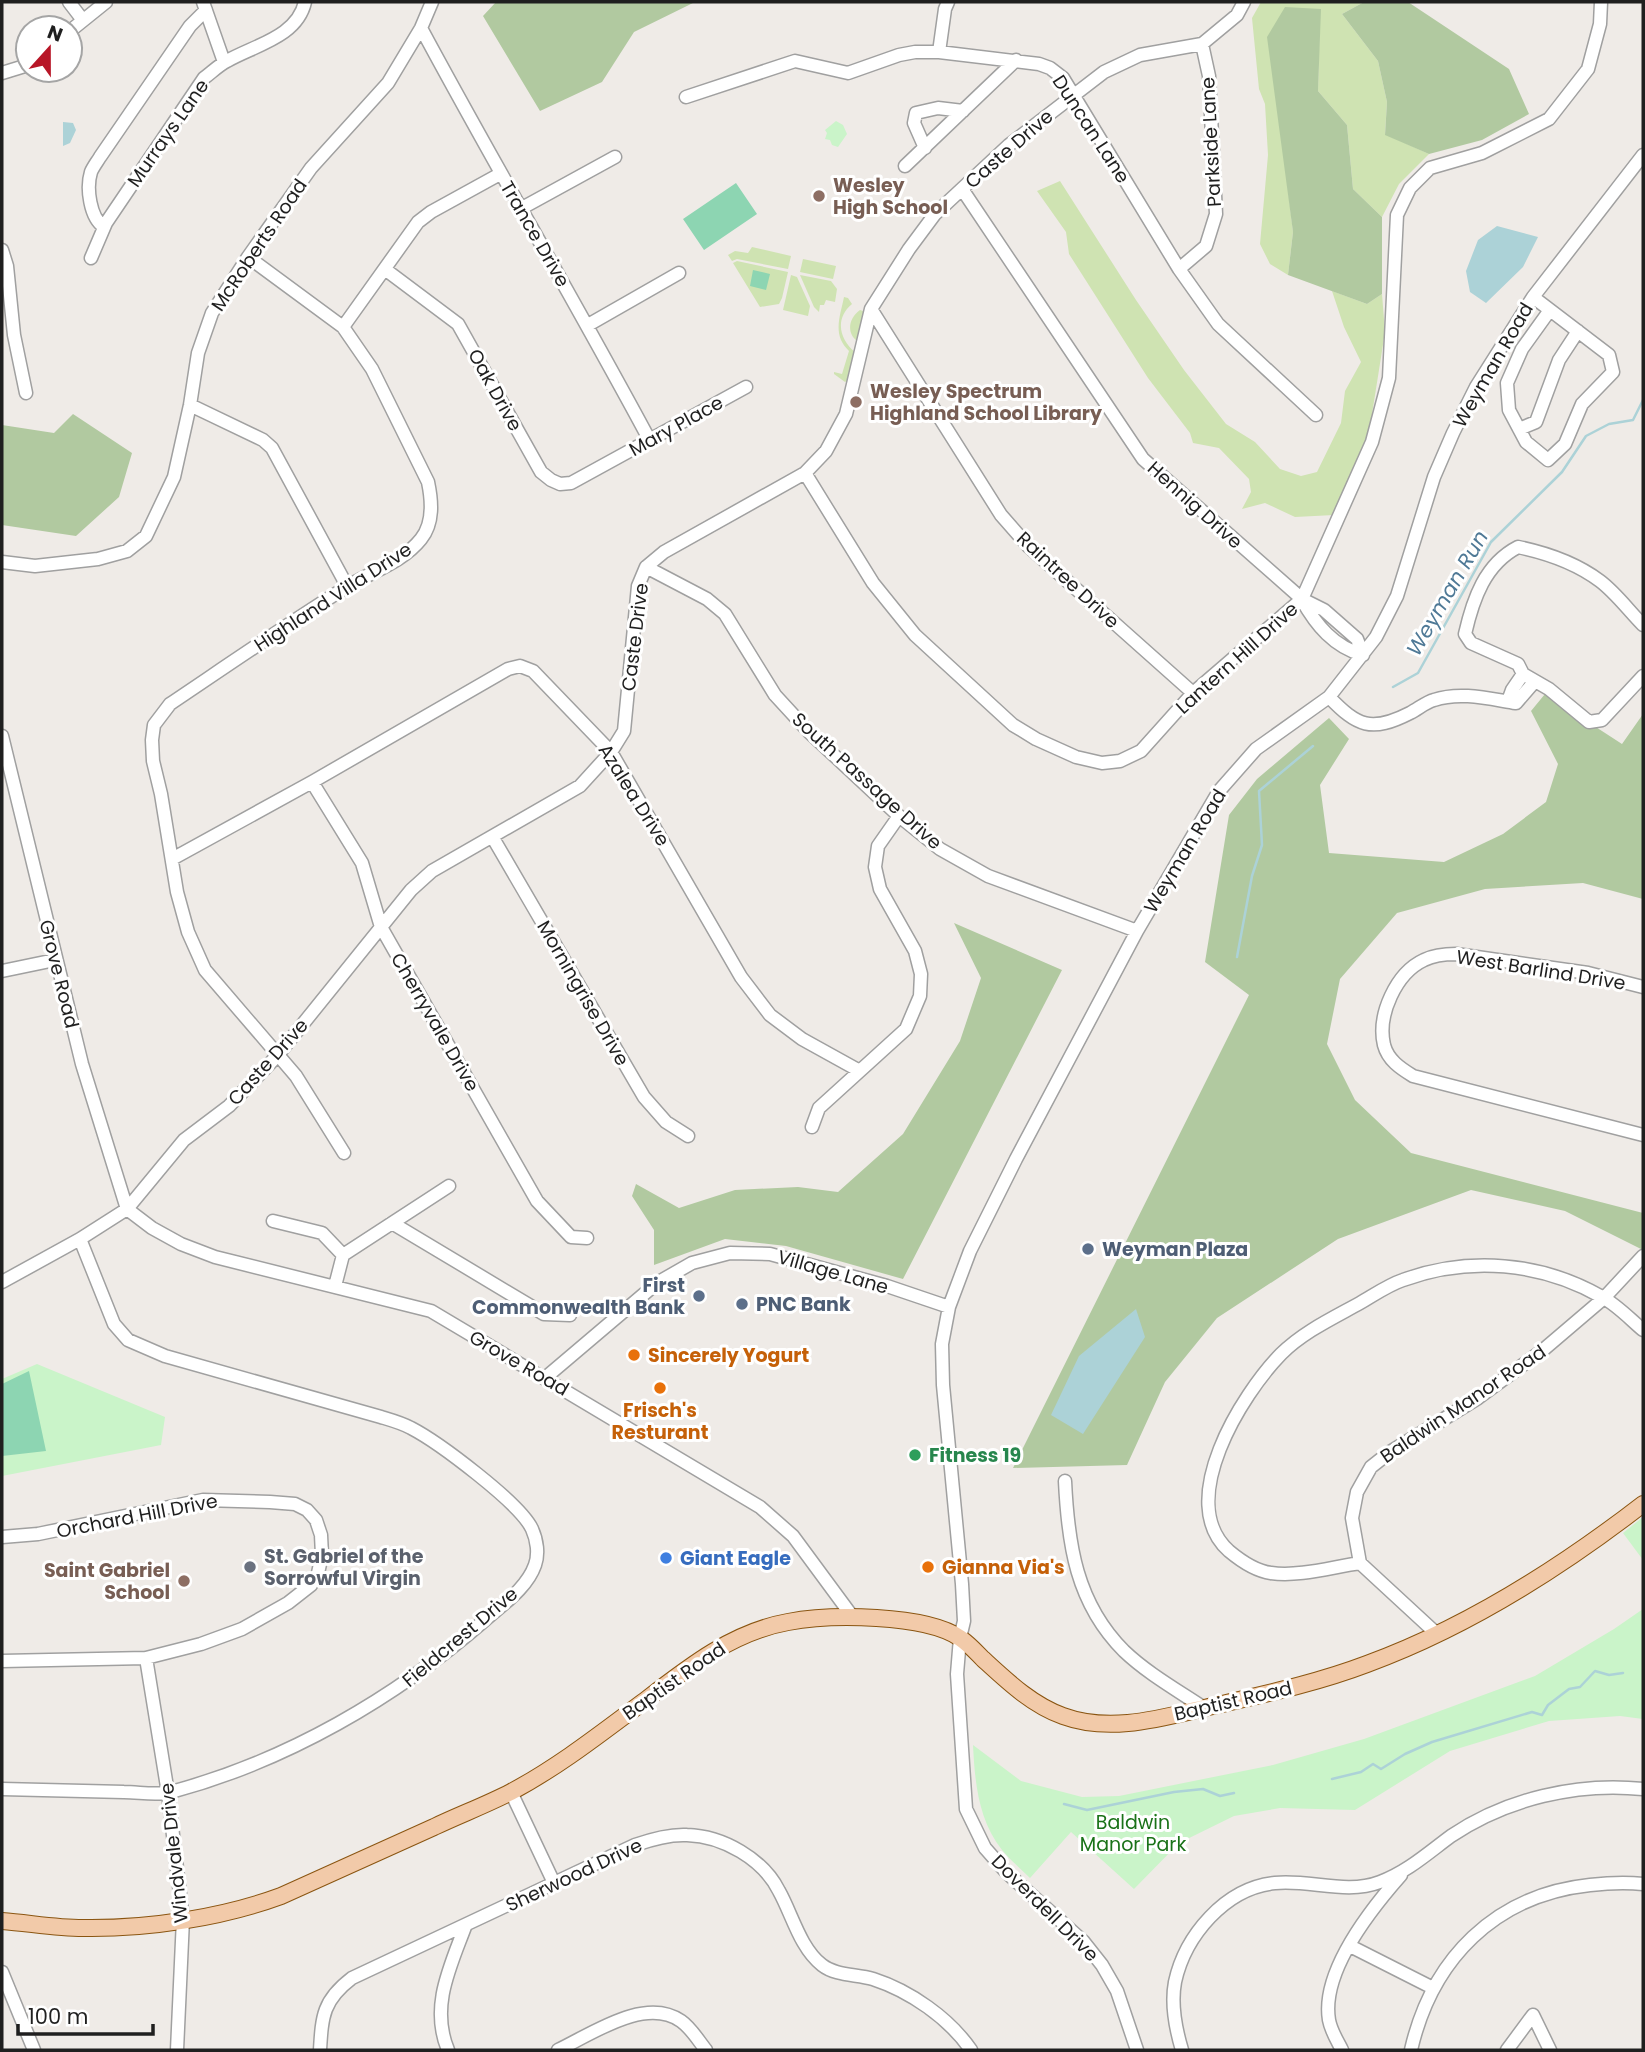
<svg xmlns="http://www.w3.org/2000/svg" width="1645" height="2052" viewBox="0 0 1645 2052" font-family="Poppins,sans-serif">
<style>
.grass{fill:#cfe3b2}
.forest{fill:#b1c9a0}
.park{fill:#caf4c9}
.pitch{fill:#8dd5b2}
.water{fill:#acd2d7}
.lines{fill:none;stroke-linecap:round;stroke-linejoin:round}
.stream{stroke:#acd2d7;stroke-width:2.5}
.minor-casing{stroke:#a0a0a0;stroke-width:15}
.major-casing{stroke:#8a5511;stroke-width:18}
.minor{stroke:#fff;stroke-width:12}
.major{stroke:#f2caa9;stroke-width:16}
.education-dot{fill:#8d6e63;stroke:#fff;stroke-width:2.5}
.service-dot{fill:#5c6f8a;stroke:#fff;stroke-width:2.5}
.food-dot{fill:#e8710a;stroke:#fff;stroke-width:2.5}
.leisure-dot{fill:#2e9e5b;stroke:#fff;stroke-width:2.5}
.shop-dot{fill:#3f7fe0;stroke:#fff;stroke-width:2.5}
.worship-dot{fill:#6b7280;stroke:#fff;stroke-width:2.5}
.labels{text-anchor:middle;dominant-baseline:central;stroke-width:6;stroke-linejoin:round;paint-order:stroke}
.street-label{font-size:19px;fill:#1f1f1f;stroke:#fff}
.education-label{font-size:19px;font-weight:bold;fill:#785e54;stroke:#fff;text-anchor:start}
.service-label{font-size:19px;font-weight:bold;fill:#4e5e75;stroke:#fff;text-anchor:start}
.food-label{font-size:19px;font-weight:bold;fill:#c56008;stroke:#fff;text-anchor:start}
.leisure-label{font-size:19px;font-weight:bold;fill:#27864d;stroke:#fff;text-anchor:start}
.worship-label{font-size:19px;font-weight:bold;fill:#5b616d;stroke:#fff;text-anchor:start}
.shop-label{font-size:19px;font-weight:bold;fill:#366cbe;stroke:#fff;text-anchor:start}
.park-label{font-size:19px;fill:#1a7218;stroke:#fff}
.water-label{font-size:21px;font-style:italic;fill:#4f7996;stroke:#fff}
</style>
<rect width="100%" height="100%" fill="#efebe7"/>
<path class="grass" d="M1261,2h103l-22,12 36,47 9,41 -2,32 44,20 -30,30 -17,33 -29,-28 -6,-64 -29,-34 2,-82 -35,155 8,68 -5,43 -18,-11 -10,-20 8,-89 -3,-51 -6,-15 -7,-71z
M1060,181l76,119 48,70 42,54 29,18 25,27 21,7 16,-4 24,-49 4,-32 16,-29 -17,-35 -12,-36 35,13 15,-10 3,38 -16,101 -35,82 -39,2 -30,-14 -23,6 9,-17 -2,-13 -30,-31 -26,-5 -3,-10 -42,-55 -79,-124 -3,-22 -29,-41z
M752,247l39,9 -3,13 -51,-10 -5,2 -4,-6 7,-4 13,2z
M803,259l33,7 -3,13 -33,-7z
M737,261l51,11 -6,26 -3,6 -19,3 -27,-44z
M791,275l6,2 13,29 -2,10 -25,-6z
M800,275l31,6 6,8 -2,13 -9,-2 -2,5h-4l-1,7 -5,-5z
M844,297l4,1 4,6c-18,15 -12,36 3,48l-6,28 -4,2 -11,-8v-2l8,2 7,-23c-17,-16 -9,-34 -5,-54z
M860,310l6,2 -9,29c-11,-9 -8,-23 3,-31z"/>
<path class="forest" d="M496,2h199l-61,30 -32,50 -62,29 -57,-95z
M1364,2h44l101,67 20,45 -47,26 -53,14 -44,-19 2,-33 -9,-41 -36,-47z
M1285,7l36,2 -3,82 29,34 6,64 29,28v77l-15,10 -79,-29 5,-43 -26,-195z
M73,414l59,39 -13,44 -43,39 -74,-11v-100l52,8z
M1545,694l77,50 21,-30v185l-60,-16 -98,6 -88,24 -57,66 -13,65 28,56 56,53 232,60v37l-78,-39 -94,-21 -133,49 -121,79 -52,64 -38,83 -114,3 236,-473 -44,-33 24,-147 28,-36 72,-61 20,21 -29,46 9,68 115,9 59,-28 43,-32 12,-38 -27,-53z
M954,923l108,47 -159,309 -117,-33 -61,-7 -71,26v-35l-22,-34 4,-12 43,24 56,-18 63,-3 40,5 65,-58 57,-93 21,-63z"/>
<path class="park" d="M836,121l7,4 4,9 -9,13 -6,-2 -2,-5 -5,-1 2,-6 -2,-3z
M37,1364l128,53 -4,28 -159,31v-97z
M1643,1517v43l-20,-27z
M1643,1609v110l-23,-3 -71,5 -99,30 -95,59 -75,-2 -46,8 -55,27 -45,46 -63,-57 -41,46c-9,-9 -20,-18 -28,-28 -24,-31 -27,-67 -29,-105l48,36 61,16 37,-1 154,-31 91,-26 171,-63 79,-47z"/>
<path class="pitch" d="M736,183l21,31 -53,36 -21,-31z
M753,270l17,4 -4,16 -16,-4z
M29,1371l17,80 -44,5v-72z"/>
<path class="water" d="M63,122l10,1 3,7 -6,13 -7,3z
M1497,226l41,11 -15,30 -37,36 -16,-11 -4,-21 12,-31z
M1136,1309l9,28 -62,97 -32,-19 28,-59z"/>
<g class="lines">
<path class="stream" d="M1393,687l25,-14 73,-131 71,-70 24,-36 23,-12 24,-4 10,-20
M1237,957l15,-81 10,-31 -3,-54 54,-45
M1332,1779l29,-7 12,-8 8,5 24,-15 27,-12 100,-30 10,3 6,-10 21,-16 11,-2 15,-16 14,4 14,-2
M1064,1804l23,6 87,-18 29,-3 17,7 14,-3"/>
<defs>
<path id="minor" d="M69,2l13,17
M203,2l21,60
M421,28c74,138 154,273 228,411
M70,31l36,-29
M939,52l6,-43 3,-7
M2,73l26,-8
M686,97l109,-36 53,12 51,-18 16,-3h24l100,12 11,4 13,10 116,191 39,55 98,91
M925,148l-11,-25 2,-10 22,-5 25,3
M905,166l111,-106
M962,189l181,270 159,140 22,11 33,29 6,16
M522,208l93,-51
M104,227c-14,-9 -18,-39 -13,-55 2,-5 6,-10 9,-15l90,-131 16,-16
M2,250l5,16 7,69 12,58
M248,257l95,70 29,42 56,113c4,19 6,41 -7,57 -19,24 -51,33 -76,49 -59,37 -117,77 -175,116l-16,21 -2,15 1,21 8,33 16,98 11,40 17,38 91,106 48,77
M91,258l15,-35 98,-145c8,-6 15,-13 23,-17 28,-16 70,-24 78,-59
M1179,269l27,-23 10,-32 -7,-138 -7,-32
M386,270l72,54 83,148 10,8 9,4 11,-1 175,-96
M1533,297l76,58 4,17 -31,32 -17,40 -17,16 -22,-18 -17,-32 -2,-27 15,-34 28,-39
M871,309l130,206 28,32 164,146
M588,325l91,-52
M343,327l75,-105 13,-10 69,-38
M190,405l73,35 9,8 75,138
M1519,429l17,-7 23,-62 19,-29
M805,473l68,110 42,52 98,90 23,14 40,18 26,6 18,-2 21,-10 52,-58 109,-94 70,-157 17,-64 8,-163 13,-27 20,-20 52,-15 67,-34 39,-50 12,-45 1,-22
M2,562l33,4 63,-7 29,-8 19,-15 28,-59 16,-72 8,-52 14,-40 36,-56 63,-89 77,-85 33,-55 11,-26
M646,567l61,32 18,15 50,81 34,37 90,84 41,33 48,27 149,55
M1302,600c14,25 32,47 61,55
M1643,625c-14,-14 -27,-32 -43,-44 -24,-18 -53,-28 -82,-34 -33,17 -45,52 -53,87l6,9 47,21 5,10 26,15 40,33 13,-2 41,-44
M1329,697c28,29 42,36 81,16 8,-4 16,-11 24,-13 26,-9 56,-1 82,3l19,-22
M1508,701l4,-11 11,-16
M2,736l80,328 45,145 25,19 29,16 34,13 216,54 329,196 33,29 59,80
M312,782l50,81 19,64 156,274 34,36 16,1
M493,838l151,259 22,25 22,14
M172,859l140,-77 196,-113 12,-3 13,5 78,81 130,225 29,38 32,24 56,31
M2,971l53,-11
M1643,987l-55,-14 -132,-19c-12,0 -22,1 -32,6 -28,13 -47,55 -40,85 4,15 16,23 29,31l230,59
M812,1127l7,-19 87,-79 14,-33 1,-22 -6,-23 -35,-62 -5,-22 3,-21 21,-30
M273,1221l49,12 21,22
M392,1223l152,91 26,1
M2,1282l78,-43 47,-30 57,-69 45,-34 48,-50 134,-166 21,-19 148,-85 31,-34 13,-21 14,-145 8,-19 18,-15 141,-79 21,-22 20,-37 25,-105 38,-60 26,-35 74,-69 95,-73 36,-17 62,-11 35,-29 7,-13
M335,1286l8,-31 106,-69
M545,1378l112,-95 35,-20 38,-10 40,1 117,32 62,21
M1065,1481c3,63 11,122 59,170 23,22 53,39 80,57
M2,1537l36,-3 165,-34 67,2 25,2 12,6 9,10 5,15 1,20 -4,18 -7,12 -23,18 -46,26 -41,15 -55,14 -144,3
M1360,1563c-28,4 -61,14 -89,10 -16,-2 -30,-12 -42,-22 -55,-49 13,-157 52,-197 22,-22 52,-36 79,-51 14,-8 28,-18 43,-23 66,-24 138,-18 199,17 15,8 28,22 41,33
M1438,1635l-78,-72 -8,-45 5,-26 14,-25 19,-15 88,-54 65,-48 61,-52 39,-42
M146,1658l22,135 15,126 -6,131
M2,1789c40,1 81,2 122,3 15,0 33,4 47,0 116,-31 224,-94 314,-172 18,-16 42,-32 50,-55 4,-11 2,-25 -3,-36 -12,-26 -94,-87 -121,-101 -9,-5 -20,-8 -30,-11l-216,-61 -37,-16 -14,-16 -34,-85
M511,1792l43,91
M1350,1946l83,42
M2,1972l32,78
M320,2050c2,-34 3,-50 32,-72l283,-133c17,-6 34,-11 52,-10 36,1 76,24 92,56 13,23 21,57 43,74 14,11 34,9 51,14 37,12 76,39 98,71
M448,2050c-18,-43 2,-83 17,-123
M558,2050c34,-16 87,-54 123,-29 10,7 17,19 25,29
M1137,2050l-20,-59 -15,-26 -19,-24 -76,-68 -22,-25 -19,-39 -9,-135 3,-36 4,-17 -2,-37 -19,-199 -1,-41 7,-37 21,-56 46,-92 121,-228 82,-140 37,-42 73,-52 47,-60 21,-41 37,-119 19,-44 23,-46 57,-90 110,-142
M1182,2050c-6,-20 -11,-47 -7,-68 10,-46 50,-94 100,-99 34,-4 71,12 105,-1 27,-10 48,-29 71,-46 55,-37 126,-54 192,-47
M1342,2050c-5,-10 -11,-19 -13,-30 -8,-48 42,-111 72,-145
M1411,2050c21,-91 84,-155 179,-165 17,-2 36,-3 53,-1
M1507,2050l26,-35 17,35"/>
<path id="major" d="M2,1921c27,2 54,7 81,7 64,1 138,-10 198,-32 51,-23 102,-46 153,-69 25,-12 52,-22 77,-35 47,-25 89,-58 132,-90 44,-34 89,-70 145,-80 42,-8 137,-8 172,16 9,6 16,14 23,21 24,22 49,46 80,57 49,18 101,1 150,-10 52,-12 104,-23 154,-42 101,-37 192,-95 276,-160"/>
</defs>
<use href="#minor" class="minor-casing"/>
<use href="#major" class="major-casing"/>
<use href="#minor" class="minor"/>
<use href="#major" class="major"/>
</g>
<g class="education-dot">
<circle cx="819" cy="196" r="7"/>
<circle cx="856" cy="402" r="7"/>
<circle cx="184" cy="1581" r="7"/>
</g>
<g class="service-dot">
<circle cx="1088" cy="1249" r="7"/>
<circle cx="699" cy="1296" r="7"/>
<circle cx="742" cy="1304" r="7"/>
</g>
<g class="food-dot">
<circle cx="634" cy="1355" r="7"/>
<circle cx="660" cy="1388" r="7"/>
<circle cx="928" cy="1567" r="7"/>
</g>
<circle class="leisure-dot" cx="915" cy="1455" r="7"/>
<circle class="shop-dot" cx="666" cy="1558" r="7"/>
<circle class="worship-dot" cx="250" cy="1567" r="7"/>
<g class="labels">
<g class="street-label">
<text transform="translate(1091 129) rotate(57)">Duncan Lane</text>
<text transform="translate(168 133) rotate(-55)">Murrays Lane</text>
<text transform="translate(1211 142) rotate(-93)">Parkside Lane</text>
<text transform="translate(1009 149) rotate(-41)">Caste Drive</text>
<text transform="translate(535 234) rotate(60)">Trance Drive</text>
<text transform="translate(259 245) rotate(-56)">McRoberts Road</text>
<text transform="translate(1493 365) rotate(-60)">Weyman Road</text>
<text transform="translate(495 390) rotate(61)">Oak Drive</text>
<text transform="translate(676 426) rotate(-29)">Mary Place</text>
<text transform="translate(1195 505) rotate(42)">Hennig Drive</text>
<text transform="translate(1068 580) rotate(43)">Raintree Drive</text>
<text transform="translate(333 597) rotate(-33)">Highland Villa Drive</text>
<text transform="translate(635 637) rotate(-83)">Caste Drive</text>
<text transform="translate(1237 658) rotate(-42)">Lantern Hill Drive</text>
<text transform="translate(867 781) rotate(42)">South Passage Drive</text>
<text transform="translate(634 795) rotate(58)">Azalea Drive</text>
<text transform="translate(1185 851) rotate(-59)">Weyman Road</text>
<text transform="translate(1541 970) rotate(9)">West Barlind Drive</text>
<text transform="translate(59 974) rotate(76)">Grove Road</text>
<text transform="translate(583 993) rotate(60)">Morningrise Drive</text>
<text transform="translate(435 1022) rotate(60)">Cherryvale Drive</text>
<text transform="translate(268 1062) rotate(-48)">Caste Drive</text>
<text transform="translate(833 1272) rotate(16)">Village Lane</text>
<text transform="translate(519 1363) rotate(30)">Grove Road</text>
<text transform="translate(1463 1404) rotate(-34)">Baldwin Manor Road</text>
<text transform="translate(137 1516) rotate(-11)">Orchard Hill Drive</text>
<text transform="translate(460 1637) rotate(-40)">Fieldcrest Drive</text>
<text transform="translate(674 1681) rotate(-35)">Baptist Road</text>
<text transform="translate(1233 1701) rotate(-13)">Baptist Road</text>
<text transform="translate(174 1853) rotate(-96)">Windvale Drive</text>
<text transform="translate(574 1875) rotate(-25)">Sherwood Drive</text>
<text transform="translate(1045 1908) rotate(45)">Doverdell Drive</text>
</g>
<g class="education-label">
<text x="833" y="185">Wesley<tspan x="833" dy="22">High School</tspan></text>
<text x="870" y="391">Wesley Spectrum<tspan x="870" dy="22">Highland School Library</tspan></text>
<text x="170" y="1570" text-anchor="end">Saint Gabriel<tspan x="170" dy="22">School</tspan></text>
</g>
<g class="service-label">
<text x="1102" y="1249">Weyman Plaza</text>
<text x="685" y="1285" text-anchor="end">First<tspan x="685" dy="22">Commonwealth Bank</tspan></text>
<text x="756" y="1304">PNC Bank</text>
</g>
<g class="food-label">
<text x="648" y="1355">Sincerely Yogurt</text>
<text x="660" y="1410" text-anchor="middle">Frisch's<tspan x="660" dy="22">Resturant</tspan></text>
<text x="942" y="1567">Gianna Via's</text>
</g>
<g class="leisure-label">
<text x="929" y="1455">Fitness 19</text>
</g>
<g class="worship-label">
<text x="264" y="1556">St. Gabriel of the<tspan x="264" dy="22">Sorrowful Virgin</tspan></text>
</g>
<g class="shop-label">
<text x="680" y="1558">Giant Eagle</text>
</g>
<g class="park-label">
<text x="1133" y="1822">Baldwin<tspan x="1133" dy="22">Manor Park</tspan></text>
</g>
<g class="water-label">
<text transform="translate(1447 593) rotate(-60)">Weyman Run</text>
</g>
</g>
<rect width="1645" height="2052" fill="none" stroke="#1f1f1f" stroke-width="7"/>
<g transform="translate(49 49) rotate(21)"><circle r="33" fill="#ffffff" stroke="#a5a5a5" stroke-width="2"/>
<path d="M0-5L12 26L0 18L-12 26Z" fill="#b81627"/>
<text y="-10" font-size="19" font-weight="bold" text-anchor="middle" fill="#1f1f1f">N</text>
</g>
<path d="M18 2024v10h135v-10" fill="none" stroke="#1f1f1f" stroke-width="3.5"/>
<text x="28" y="2024" font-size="21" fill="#1f1f1f" stroke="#ffffff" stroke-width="5" paint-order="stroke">100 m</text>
</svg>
